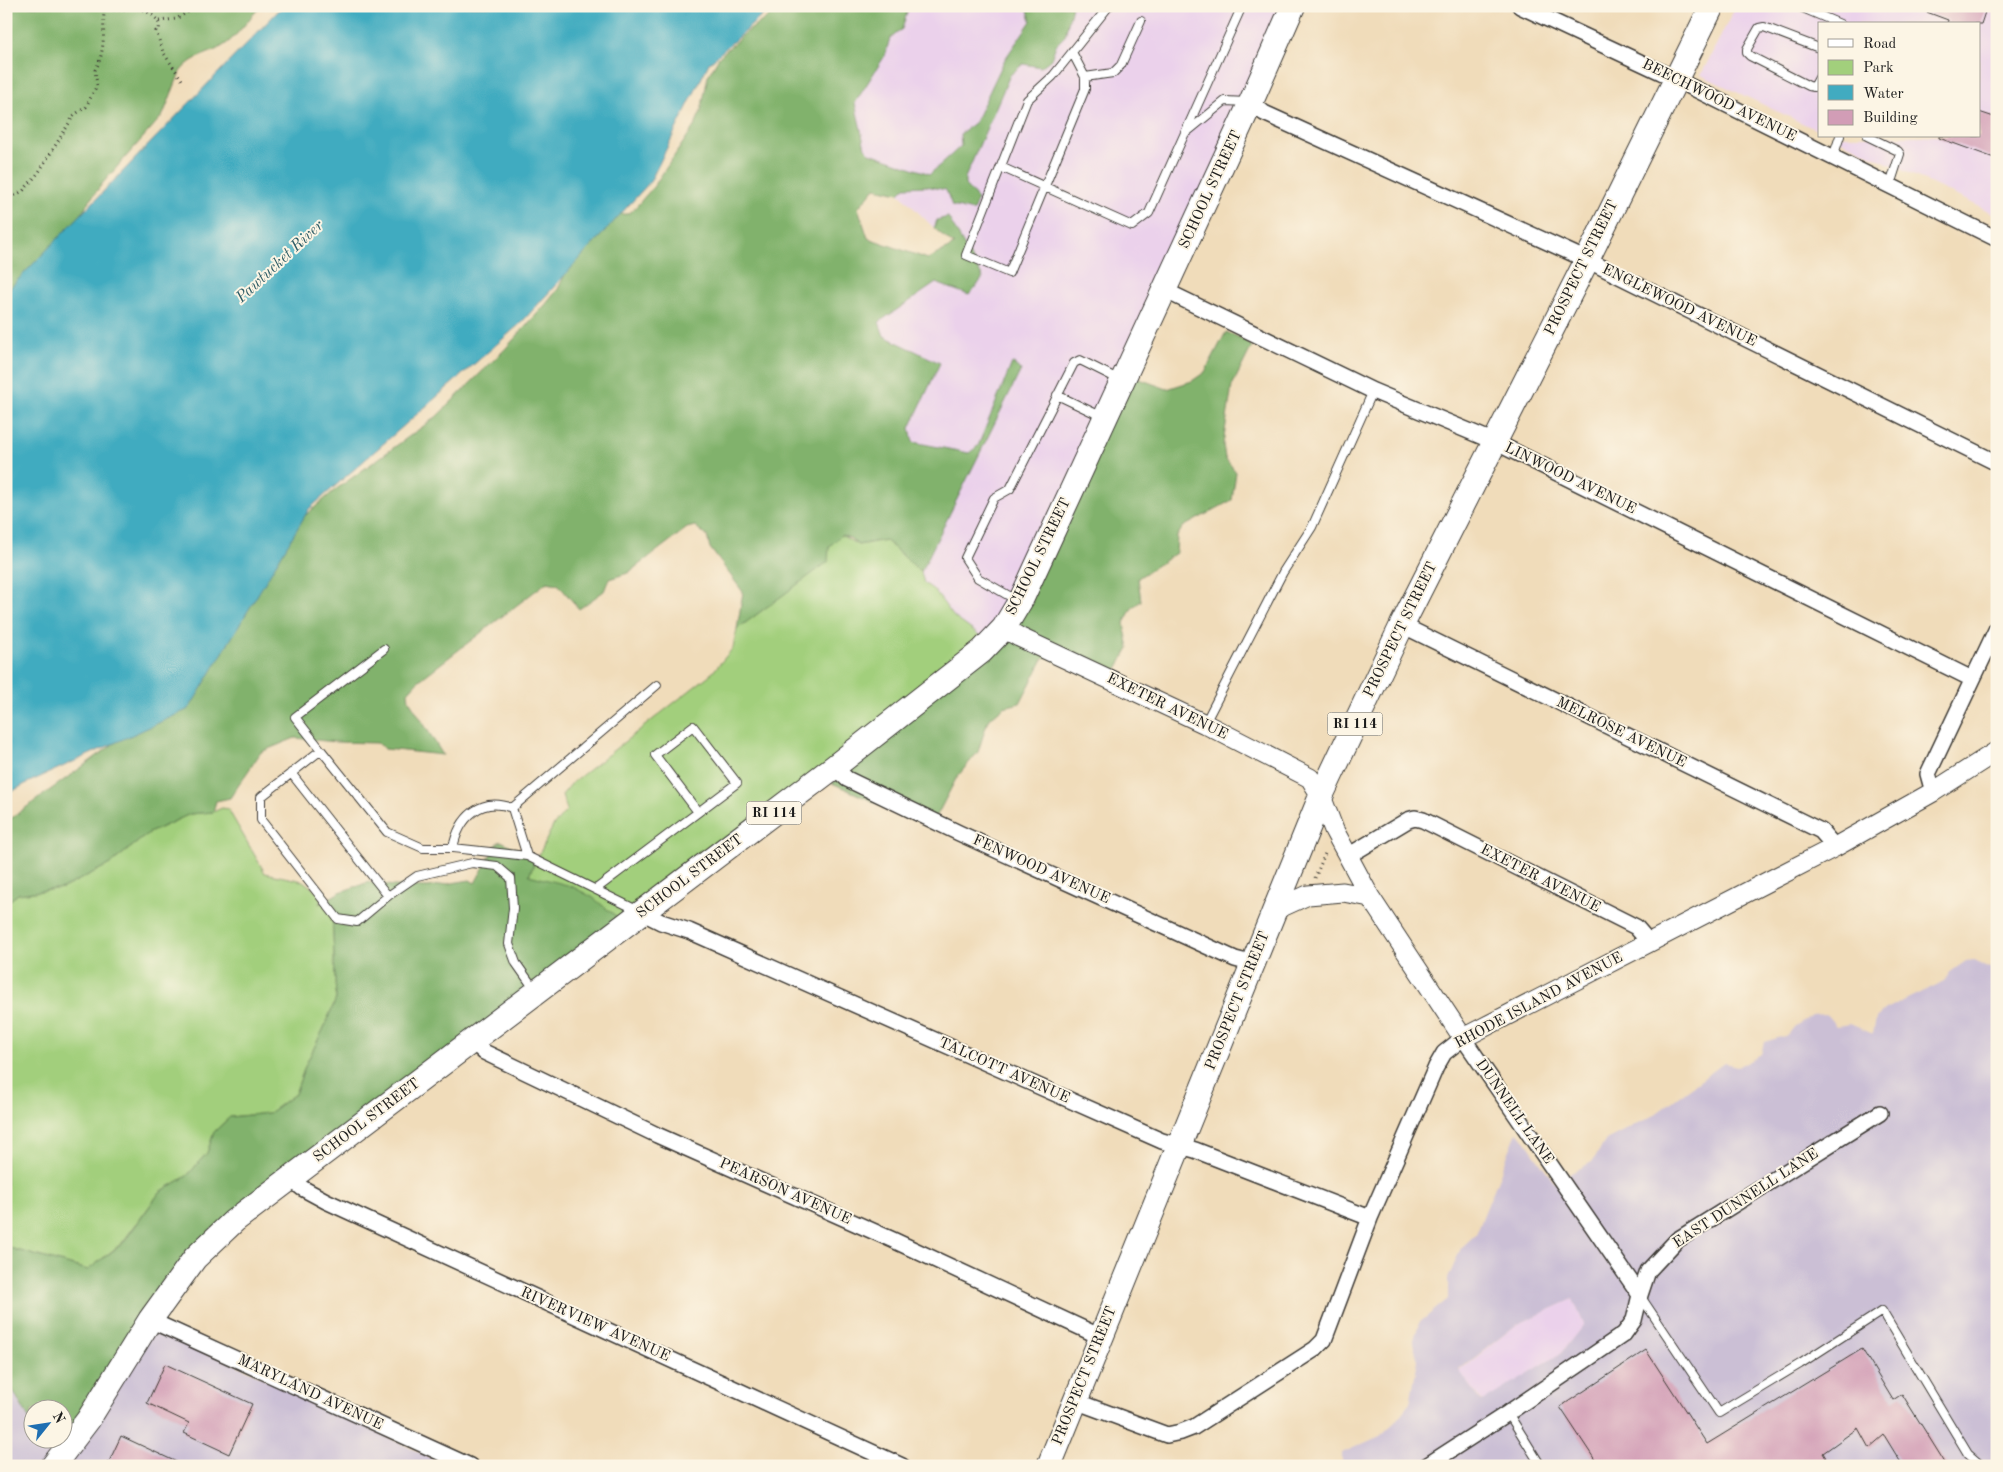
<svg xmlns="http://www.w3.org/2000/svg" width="2003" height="1472" viewBox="0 0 2003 1472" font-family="'Old Standard TT',serif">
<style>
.built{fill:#ebd1eb}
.industrial{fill:#cbbfd5;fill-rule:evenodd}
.green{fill:#a2cf7c;stroke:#5f764c}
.forest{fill:#81b26c;stroke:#4e6744}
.water{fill:#41abc0;stroke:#2e646e}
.building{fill:#d29db6}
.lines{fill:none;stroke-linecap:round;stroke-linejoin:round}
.service-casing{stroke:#3c3934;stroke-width:10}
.minor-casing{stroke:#3c3934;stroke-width:18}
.tertiary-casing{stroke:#3c3934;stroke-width:21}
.primary-casing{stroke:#3c3934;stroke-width:26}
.path{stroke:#3c3934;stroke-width:3;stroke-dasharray:1 4;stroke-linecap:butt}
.service{stroke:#fff;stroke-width:8}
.minor{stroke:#fff;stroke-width:15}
.tertiary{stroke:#fff;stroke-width:19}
.primary{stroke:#fff;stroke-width:24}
.labels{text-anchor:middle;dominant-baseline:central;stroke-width:4;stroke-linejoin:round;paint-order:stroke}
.shield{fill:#fcf5e5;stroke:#5f5d58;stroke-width:1}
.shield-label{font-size:14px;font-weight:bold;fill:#1c1c1c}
.street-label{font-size:15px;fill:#1c1c1c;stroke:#fcf5e5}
.water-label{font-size:16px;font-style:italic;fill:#2d5c66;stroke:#fcf5e5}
</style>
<rect width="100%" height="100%" fill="#fcf5e5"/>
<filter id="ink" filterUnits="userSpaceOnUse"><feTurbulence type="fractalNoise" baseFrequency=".02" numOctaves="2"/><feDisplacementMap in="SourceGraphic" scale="10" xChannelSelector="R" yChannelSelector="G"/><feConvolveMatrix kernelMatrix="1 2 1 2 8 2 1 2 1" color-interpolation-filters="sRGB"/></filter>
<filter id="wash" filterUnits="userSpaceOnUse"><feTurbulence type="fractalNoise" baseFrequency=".0096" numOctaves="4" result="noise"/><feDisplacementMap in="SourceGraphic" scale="20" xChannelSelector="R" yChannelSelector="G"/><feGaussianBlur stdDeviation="1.12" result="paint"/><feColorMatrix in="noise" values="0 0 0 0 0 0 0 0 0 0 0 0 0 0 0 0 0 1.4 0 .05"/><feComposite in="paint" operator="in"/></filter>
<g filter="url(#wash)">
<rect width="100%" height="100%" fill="#f0dcba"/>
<path class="built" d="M909,6h118l4,14 -26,39 -30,63 -15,12 1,12 -31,28 -60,-21 -5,-5 -10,-45 29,-46 6,-18 12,-10z
M1072,6h221l-269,583 -37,52 -33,-24 -20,-27 -10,-7 -3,-11 100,-202 -9,-7 -34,83 -9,7 -56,-11 -3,-14 30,-65 -56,-27 -6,-14 58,-39 33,12 14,-17 -46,-58 -3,8 -35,-35 6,-6 21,-1 20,4 6,16 25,-7 -12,-14v-7l45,-103 13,-11 18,3 10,-8 5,-14 9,-9z
M1736,6h261v209l-166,-79h148v-112h-160v107l-118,-56z
M1573,1299l11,25 -23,29 -78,49 -24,-31 57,-46z"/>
<path class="industrial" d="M1974,960l12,7 11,2v250l-6,7 6,21v219h-656l1,-1v-12l38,-17 14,-13 16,-20 8,-43 -5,-17 6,-20 29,-24v-20l13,-31 15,-14 41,-102 4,3 33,47 38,-20 14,-22 48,-25 70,-52 13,3 9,-3 15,-9 3,-12 24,-7 6,-8 18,-12 14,-1 10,12 14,-2 23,10 3,-16 10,-9 59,-28 4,-8 17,-12zM1573,1299l11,25 -23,29 -79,49 -23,-32 57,-45z
M151,1324l297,142h-442v-88l26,47v15h29z"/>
<path class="green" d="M841,535l17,10 27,-5 36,32 3,11 10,7 20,27 33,24 -360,284 -98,-50 24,-49 14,-16 -5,-15 10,-12 140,-110 21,-25 4,-19 90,-67 2,-15z
M222,808l6,1 37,64 38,8 20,15 -4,8 9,-5 4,14 4,86 -13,31 -17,34 -11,30 -26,19 -39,4 -16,15 -7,21 -20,23 -27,16 -38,51 -34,27 -82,-23v-344l12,-9 45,-6 47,-24 39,-31 41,-19 23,-2z"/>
<path class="forest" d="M6,6h255c-12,12 -22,28 -35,38 -17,12 -32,10 -46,28l-17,43 -61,69 -15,20 -18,33 -63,71z
M783,6h126l-7,23 -12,10 -6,18 -29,46 10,45 5,5 60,21 31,-28 -1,-12 15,-12 30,-63 26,-38 -4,-15h45l-7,30 -9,9 -5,14 -10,8 -18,-3 -13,11 -45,103v7l13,14 -5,12 -21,-5 -6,-16 -20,-4 -21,1 -6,6 -24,-5 -17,20 10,30 60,21 26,-14 -20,-17 3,-8 11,-3 35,61 -14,17 -33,-12 -57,39 5,14 56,27 -30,65 3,14 56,11 9,-7 34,-83 9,7 -100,202 -36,-32 -27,5 -8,-7 -9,-3 -12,12 -1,15 -91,67 6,-37 -33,-44 -3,-12 -12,-10 -8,2 -59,45 -19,6 -5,12 -25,18 -21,-25 -11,-2 -130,100 -9,10 1,8 34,55 -58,-6 -8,-6 -41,-1 -41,-4 -34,14 -31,46 -14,3 -3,11 -23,2 -41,19 -39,31 -47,24 -45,6 -12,9v-81l102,-74 45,-36 140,-186 42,-36 101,-73 70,-69 40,-44 12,-15 7,-15 52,-60h10l8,-6 19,-22 41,-61 6,-14 7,-35 11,-19 25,-23z
M1226,332l17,7 9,7 -20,40 -9,58 2,14 11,14 -4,28 -49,27 -6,9 -1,17 -38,25 3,23 -9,7 -8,15 5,25 -21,36 -61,-27 -4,2 -23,44 -16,4 -16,13 -10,32 -21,25 -26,50 -99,-44 155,-139 136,-271 44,16 25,-8 13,-9z
M501,841l30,15 6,1 -8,18 42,11 21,11 35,28 -431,332 -134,183v-30h-30v14l-26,-46v-131l82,23 35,-27 37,-51 27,-16 20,-23 7,-21 16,-15 39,-4 26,-19 11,-30 17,-34 13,-31 -4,-86 -4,-14 12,-7 29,-10 24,4 35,1 42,-7 5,3 22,-40z"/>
<path class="water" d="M283,6h490l-64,57 -59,119 -129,141 -212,186 -120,200 -162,74 -21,12v-503z"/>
<g id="blocks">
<path class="building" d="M1916,6h71l-6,18h-34l1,-4 -32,-12z
M1979,112l18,6v41l-58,-21v-2h40z
M1862,1349l31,51 9,-6 45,72h-44l-19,-31 -15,13 -11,-20 -35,25 8,13h-232l-39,-59 86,-57 61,94z
M165,1364l87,40 -23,50 -45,-21 5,-10 -42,-20z
M121,1436l64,30h-78z"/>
</g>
</g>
<g filter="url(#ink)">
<use href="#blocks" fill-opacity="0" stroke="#3c3934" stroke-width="1"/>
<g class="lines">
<defs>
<path id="service" d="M1798,6l42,18
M1819,48l-55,-21 -5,1 -12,21v4l3,3 59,30 5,1 5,-9
M1072,52l13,25v12l-76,184 -43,-18 61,-155 26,-24 56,-70
M1085,77l28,-4 8,-8 20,-44
M1187,132l38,-31 22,1
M1867,136l31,15 2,3 -10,31
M1833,157l7,-21
M1001,167l131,59 17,-13 93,-207
M1057,395l46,22
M1018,601l-40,-23 -13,-20 29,-60 16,-9 64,-126 6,-3 40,20
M1205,723l78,-151 29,-45 61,-136
M321,750l-26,-33 89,-68
M291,773l97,123
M512,808l145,-123
M512,808l15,48
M453,848c6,-30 27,-52 59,-40
M596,889l141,-106 -44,-57 -38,29 43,57
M535,990l-19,-27 -7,-19 4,-36 -2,-30 -14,-12 -25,-3 -55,13 -29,20 -31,26 -19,-3 -77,-99v-23l60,-47 66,82 36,16h30l74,8 112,55
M1641,1297l78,116 81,-49 82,-53 86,143 14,12
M1508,1413l33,53"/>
<path id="minor" d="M1520,6l141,66 336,167
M1251,102l13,11 323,147 410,203
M1164,290l209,101 122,51 477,237
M1402,625l419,206 14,16
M834,767l13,12 112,54 276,126 19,5
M1933,792l-5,-18 69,-146
M1348,856l60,-36 7,-2 8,2 213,107 13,15
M643,913l18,9 28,9 473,210 33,9 175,68
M473,1042l11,10 173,83 236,105 208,97
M291,1179l11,9 24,13 576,265
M150,1320l320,146
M1075,1401l92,34 14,-3 13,-5 121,-78 9,-9 46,-122 66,-151 8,-14 19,-15 177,257
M1426,1466l82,-53 116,-79 10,-14 6,-25 8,-24 29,-31 203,-127"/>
<path id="tertiary" d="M1004,628l15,9 186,87 105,54 11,18 13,34 36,67 93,141 372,-191 98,-55 64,-41
M1273,911l35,-16 35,-3 27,5"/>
<path id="primary" d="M53,1466l35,-46 62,-100 45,-62 39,-37 600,-454 148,-116 22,-23 18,-30 229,-496 42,-96
M1049,1466l272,-670 81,-171 185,-365 125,-254"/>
</defs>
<use href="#service" class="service-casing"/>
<use href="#minor" class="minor-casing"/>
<use href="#tertiary" class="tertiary-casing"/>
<use href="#primary" class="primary-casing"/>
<path class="path" d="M104,7c5,1 11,4 15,3 4,0 8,-2 12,-2 11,-1 31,9 28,21l-3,2 7,21 19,28
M159,21l17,-2 22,-13
M6,200l17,-9 16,-19 35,-57 12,-8 11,-22 -2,-15c11,-17 8,-43 9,-64
M1315,878l11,-27"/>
<use href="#service" class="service"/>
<use href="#minor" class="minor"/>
<use href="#tertiary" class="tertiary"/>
<use href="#primary" class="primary"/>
</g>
</g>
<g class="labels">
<g class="shield">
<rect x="1327.5" y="712.5" width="55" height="23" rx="4"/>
<rect x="746.5" y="801.5" width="55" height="23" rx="4"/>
</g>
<g class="shield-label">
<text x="1355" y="724">RI 114</text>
<text x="774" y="813">RI 114</text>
</g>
<g class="street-label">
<text transform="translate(1719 101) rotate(26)">BEECHWOOD AVENUE</text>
<text transform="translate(1211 190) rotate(-65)">SCHOOL STREET</text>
<text transform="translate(1582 268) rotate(-64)">PROSPECT STREET</text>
<text transform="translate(1679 306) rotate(26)">ENGLEWOOD AVENUE</text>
<text transform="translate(1570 479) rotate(26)">LINWOOD AVENUE</text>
<text transform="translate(1039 557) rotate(-64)">SCHOOL STREET</text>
<text transform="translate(1401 630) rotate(-64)">PROSPECT STREET</text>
<text transform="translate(1167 707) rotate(26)">EXETER AVENUE</text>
<text transform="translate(1621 733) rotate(26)">MELROSE AVENUE</text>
<text transform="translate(1041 870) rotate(24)">FENWOOD AVENUE</text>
<text transform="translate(690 877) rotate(-37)">SCHOOL STREET</text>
<text transform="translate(1540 879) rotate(27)">EXETER AVENUE</text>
<text transform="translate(1238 1001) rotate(-68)">PROSPECT STREET</text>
<text transform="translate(1539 1001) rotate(-28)">RHODE ISLAND AVENUE</text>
<text transform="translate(1004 1071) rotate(24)">TALCOTT AVENUE</text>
<text transform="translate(1514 1112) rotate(55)">DUNNELL LANE</text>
<text transform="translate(367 1121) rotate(-37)">SCHOOL STREET</text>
<text transform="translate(785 1192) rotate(24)">PEARSON AVENUE</text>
<text transform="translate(1746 1199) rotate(-33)">EAST DUNNELL LANE</text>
<text transform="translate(595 1325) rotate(24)">RIVERVIEW AVENUE</text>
<text transform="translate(1085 1376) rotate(-68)">PROSPECT STREET</text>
<text transform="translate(310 1393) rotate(25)">MARYLAND AVENUE</text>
</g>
<g class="water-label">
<text transform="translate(280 262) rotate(-43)">Pawtucket River</text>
</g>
</g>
<rect width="2003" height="1472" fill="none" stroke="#fcf5e5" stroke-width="25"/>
<rect x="1818" y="22" width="162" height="115" fill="#fcf5e5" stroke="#a29e95"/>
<rect x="1828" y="39" width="25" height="8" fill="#ffffff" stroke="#a29e95"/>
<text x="1863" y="48" font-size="15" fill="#1c1c1c">Road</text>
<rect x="1828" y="60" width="25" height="15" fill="#a2cf7c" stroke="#a29e95"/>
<text x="1863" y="72" font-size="15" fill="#1c1c1c">Park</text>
<rect x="1828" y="85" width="25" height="15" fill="#41abc0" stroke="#a29e95"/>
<text x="1863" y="98" font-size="15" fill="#1c1c1c">Water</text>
<rect x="1828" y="110" width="25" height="15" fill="#d29db6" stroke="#a29e95"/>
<text x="1863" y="122" font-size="15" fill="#1c1c1c">Building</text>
<g transform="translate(48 1424) rotate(60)"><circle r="24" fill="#fcf5e5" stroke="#a29e95"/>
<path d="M0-4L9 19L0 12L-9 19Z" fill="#1f6fb2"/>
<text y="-8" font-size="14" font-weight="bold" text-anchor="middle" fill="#1c1c1c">N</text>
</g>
</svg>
